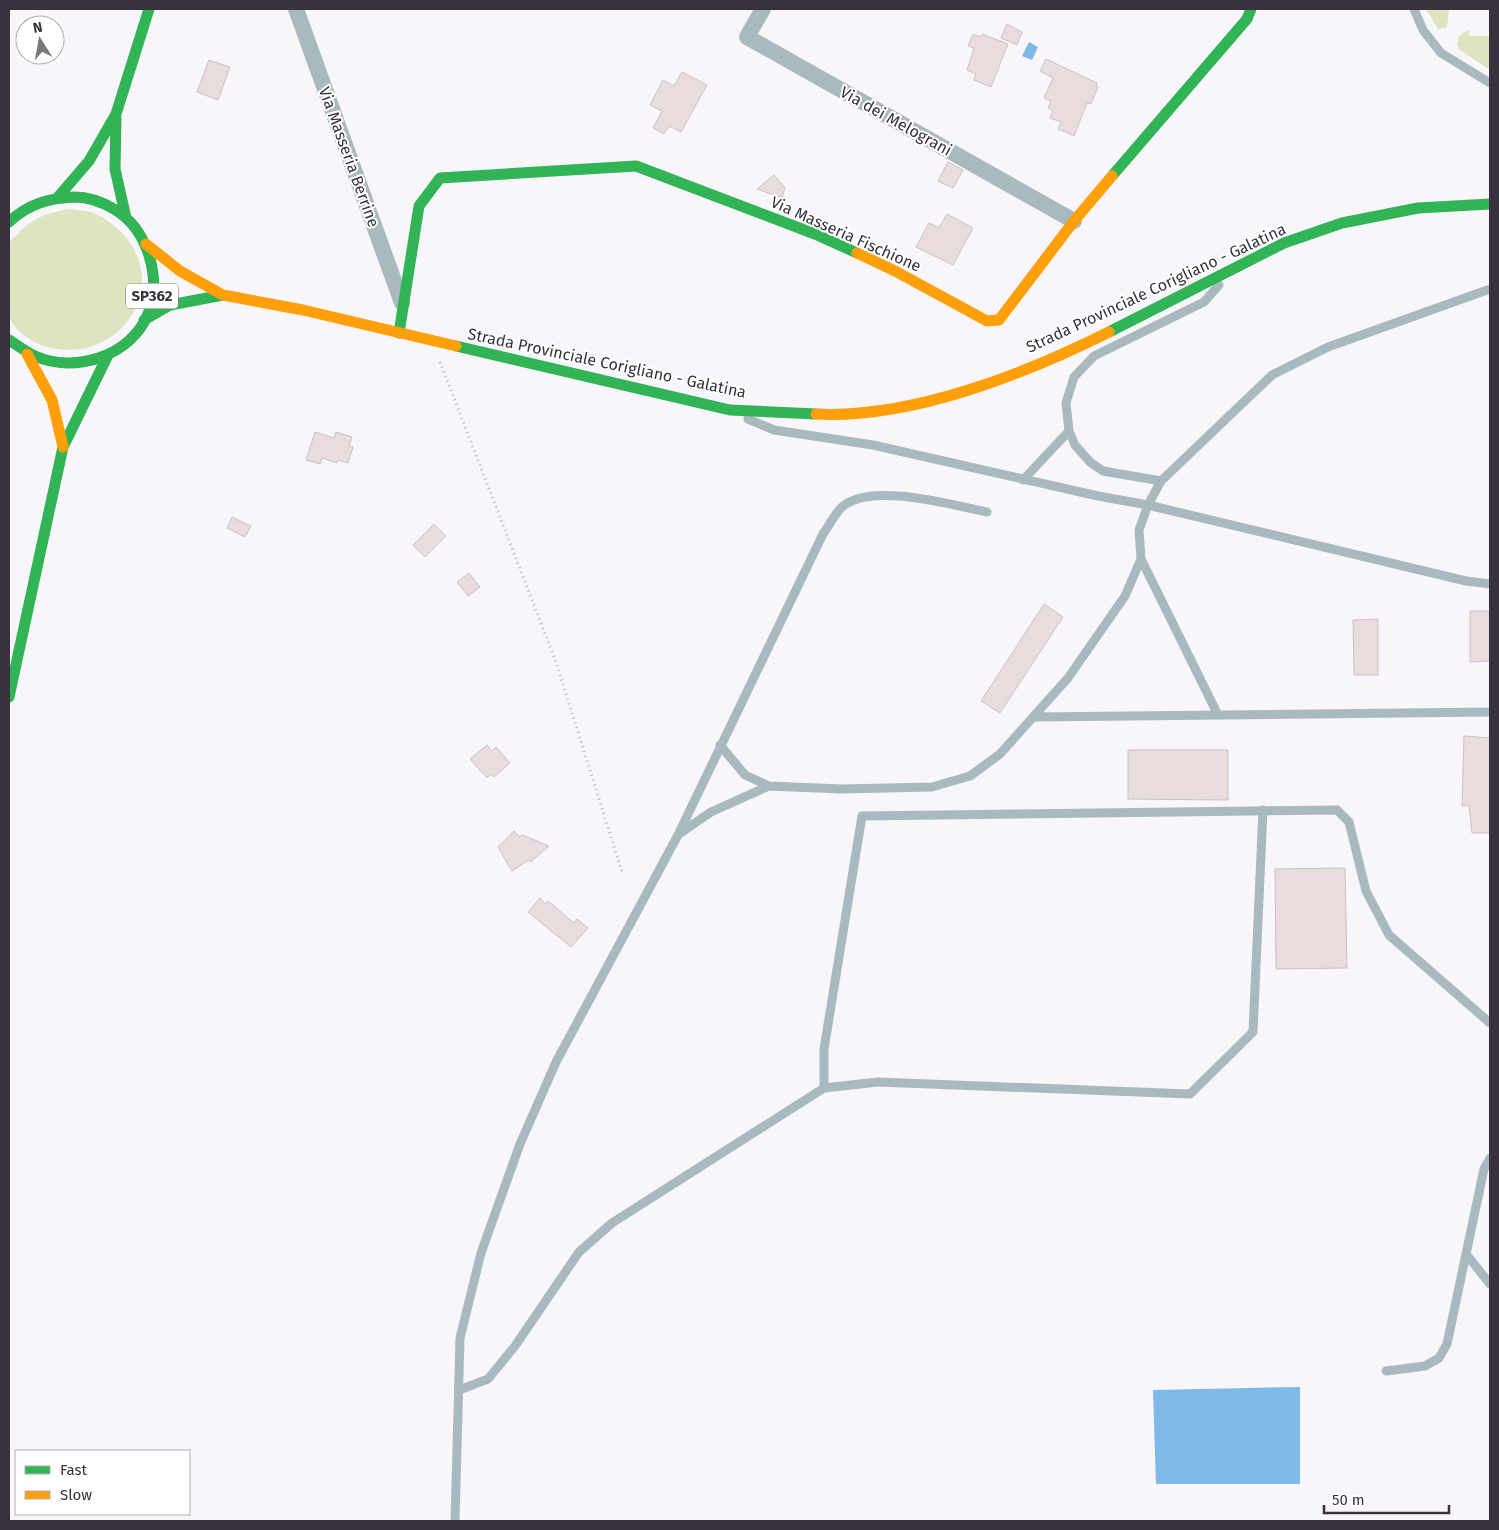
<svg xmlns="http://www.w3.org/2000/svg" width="1499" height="1530" viewBox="0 0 1499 1530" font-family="'Fira Sans',sans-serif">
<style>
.green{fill:#dee4c0}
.water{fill:#7eb9ea}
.building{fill:#e9dcdc;stroke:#cac2c3}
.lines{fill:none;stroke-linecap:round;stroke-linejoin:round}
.path{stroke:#adb9bc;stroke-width:3;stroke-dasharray:1 4;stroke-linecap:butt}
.lane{stroke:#a8babe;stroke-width:9}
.street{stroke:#a8babe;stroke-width:16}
.fast{stroke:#30b455;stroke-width:11}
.slow{stroke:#ff9f0a;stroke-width:11}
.labels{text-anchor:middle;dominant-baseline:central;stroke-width:4;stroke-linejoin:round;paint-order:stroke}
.shield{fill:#fff;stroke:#746f77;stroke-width:1}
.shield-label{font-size:15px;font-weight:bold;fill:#39313d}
.street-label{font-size:16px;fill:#39313d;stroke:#fff}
</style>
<rect width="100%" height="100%" fill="#f8f6fa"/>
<path class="green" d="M1426,9h23l-2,18 -9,2z
M1469,30v6h21v34l-30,-20 -3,-5 2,-9z
M68,209c7,1 15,1 22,3 12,3 23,12 32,21 53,56 -8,138 -81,112 -11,-4 -30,-17 -32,-30 -4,-16 0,-53 0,-72 19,-22 30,-28 59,-34z"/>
<path class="water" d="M1029,42l9,5 -6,13 -10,-4z
M1300,1387v97h-144l-3,-94z"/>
<path class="building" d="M1007,24l15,8 -5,13 -16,-7z
M973,34l7,3 2,-3 26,10 -17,43 -17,-7 2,-6 -9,-4 7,-22 -6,-2z
M1046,59l51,24 -1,4h2l-7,17 -4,-1 -13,33 -16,-7 3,-7 -11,-4 3,-8 -5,-2 3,-7 -7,-3 9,-20 -13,-7z
M209,60l21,7 -12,33 -21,-8z
M682,72l25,13 -26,47 -12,-6 -5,8 -11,-6 9,-17 -12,-6 13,-25 11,6z
M948,162l15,8 -10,18 -15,-7z
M774,175l11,13 -3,10 -25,-9z
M947,214l26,14 -20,37 -37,-18 13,-24 10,5z
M315,432l19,6 2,-6 16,5 -3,9 4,1 -5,16 -10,-3 -1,3 -15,-5 -2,6 -14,-4z
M232,517l19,9 -6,11 -18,-9z
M434,524l12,12 -21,21 -12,-12z
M469,573l11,14 -12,9 -11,-14z
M1044,604l19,13 -63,96 -19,-12z
M1470,611h20v50l-20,1z
M1378,619v56h-24l-1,-55z
M1464,736l26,2v95h-18l-3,-28 -7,1z
M487,745l5,6 4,-4 14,16 -16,14 -3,-3 -4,4 -17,-19z
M1128,750h100v50l-100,-1z
M514,831l6,6 2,-2 27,11 -18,16 -2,-2 -17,11 -14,-24z
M1345,868l2,100 -71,1 -1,-100z
M540,898l6,6 2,-3 26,22 3,-4 11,9 -17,19 -43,-35z"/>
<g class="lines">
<path class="path" d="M440,362l116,300 66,210"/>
<path class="lane" d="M1414,9l9,21 18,23 49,30
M748,419l26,11 99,15 225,51 50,9 318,76 24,3
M1023,480l46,-49
M1161,481l-58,-10 -13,-9 -15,-17 -6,-14 -3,-28 8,-26 20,-21 110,-54 15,-17
M1141,559l77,156
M1034,717l456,-5
M720,745l25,30 24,11 73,3 90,-2 38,-11 30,-22 68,-76 57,-82 16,-37 -2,-29 9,-25 13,-24 111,-106 56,-28 162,-58
M679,834l32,-22 58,-26
M824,1088v-39l38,-233 475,-6 12,12 17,69 23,44 101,88
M1466,1254l24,30
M1386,1371l39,-5 14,-8 8,-14 37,-175 6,-11
M459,1390l29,-11 27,-33 64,-94 33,-29 212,-135 54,-6 312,12 63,-62 10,-222
M455,1521l5,-183 21,-85 39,-109 36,-82 122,-227 145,-301c6,-8 11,-19 18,-26 27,-27 111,-3 146,4"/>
<path class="street" d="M296,9l106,294
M763,9l-16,28 327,184"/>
<path class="fast" d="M116,118l-1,51 11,49
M1112,176l135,-157 4,-10
M58,197l31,-36 27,-47 33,-105
M9,222c19,-18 40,-24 66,-25 14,0 27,5 39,12 34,20 48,69 34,105 -17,42 -73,60 -113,42 -9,-4 -18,-11 -26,-16
M144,320l26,-15 53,-10
M1109,332l175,-89 58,-20 76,-15 72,-4
M399,333l20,-127 21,-28 196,-12 179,68 42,19
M456,346l274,64 86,4
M9,697l54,-250 44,-90"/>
<path class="slow" d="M146,244l34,27 43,24 80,15 153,36
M857,253l38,18 92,50 12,-1 75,-99 38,-45
M27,354l25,46 11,47
M816,414c95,5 209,-40 293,-82"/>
</g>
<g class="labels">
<rect class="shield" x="126" y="283.5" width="52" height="25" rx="4"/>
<g class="shield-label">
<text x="152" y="296">SP362</text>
</g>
<g class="street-label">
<text transform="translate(896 121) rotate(29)">Via dei Melograni</text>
<text transform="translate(349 157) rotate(70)">Via Masseria Berrine</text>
<text transform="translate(846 234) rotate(24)">Via Masseria Fischione</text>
<text transform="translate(1156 288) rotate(-25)">Strada Provinciale Corigliano - Galatina</text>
<text transform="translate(607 363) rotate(12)">Strada Provinciale Corigliano - Galatina</text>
</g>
</g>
<rect width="1499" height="1530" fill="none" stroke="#39313d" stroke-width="20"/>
<rect x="15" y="1450" width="175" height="65" fill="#ffffff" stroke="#b0adb1"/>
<rect x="25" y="1466" width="25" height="8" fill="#30b455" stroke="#b0adb1"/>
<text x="60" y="1475" font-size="15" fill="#39313d">Fast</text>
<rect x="25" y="1491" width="25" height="8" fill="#ff9f0a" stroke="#b0adb1"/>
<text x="60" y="1500" font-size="15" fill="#39313d">Slow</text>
<g transform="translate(40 40) rotate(349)"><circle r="24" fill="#ffffff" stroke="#b0adb1"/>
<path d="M0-4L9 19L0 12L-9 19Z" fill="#7c767f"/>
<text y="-8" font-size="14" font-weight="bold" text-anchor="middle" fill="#39313d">N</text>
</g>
<path d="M1324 1505v8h125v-8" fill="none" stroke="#39313d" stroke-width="2.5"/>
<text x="1332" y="1505" font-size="15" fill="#39313d" stroke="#ffffff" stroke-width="4" paint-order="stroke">50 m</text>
</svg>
